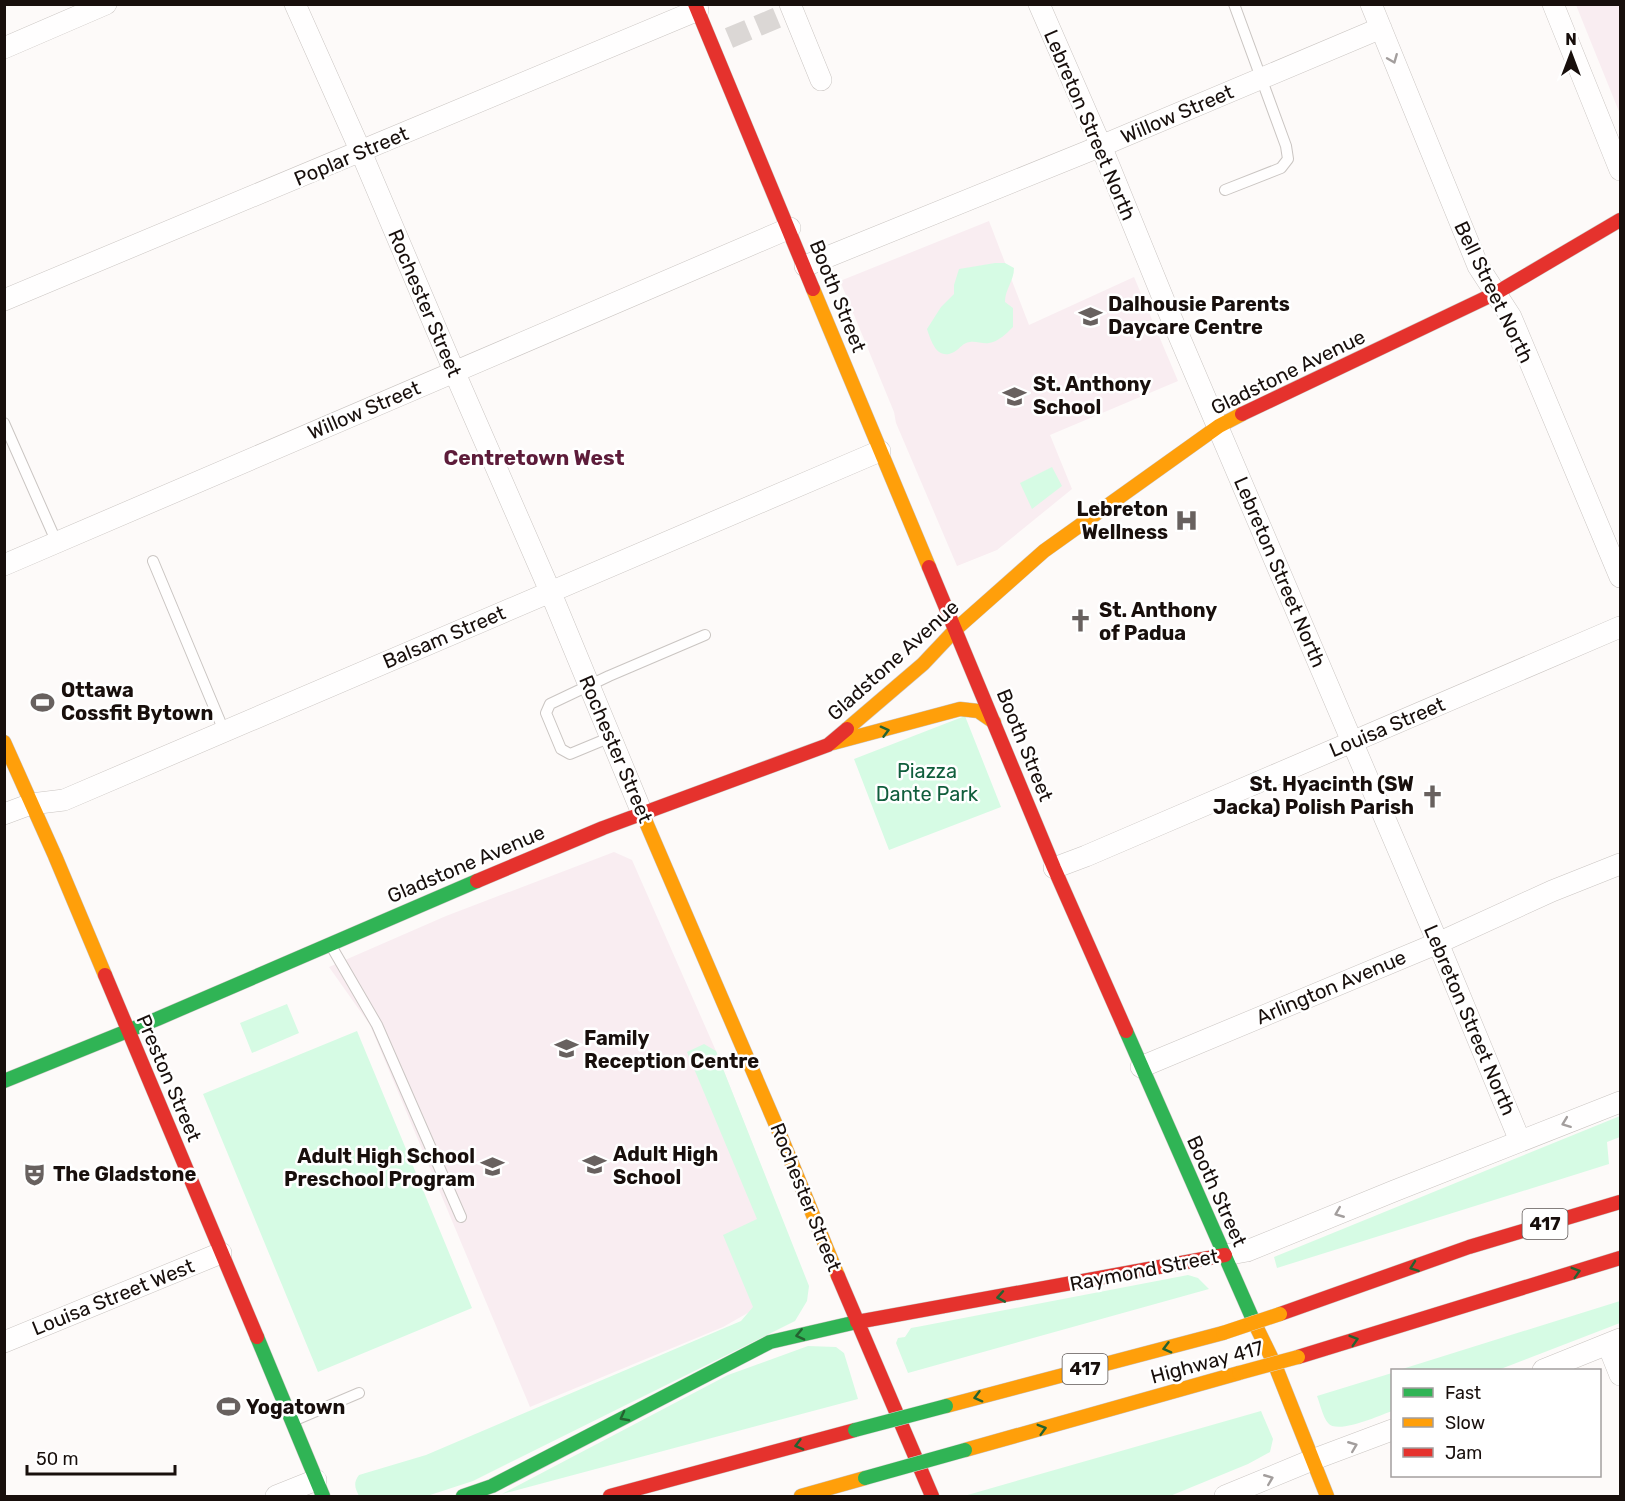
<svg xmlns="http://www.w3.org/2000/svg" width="1625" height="1501" viewBox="0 0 1625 1501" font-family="Rubik,sans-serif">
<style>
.education{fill:#f9edf1}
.green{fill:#d6fbe4}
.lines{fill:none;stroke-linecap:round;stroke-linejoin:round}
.street-tunnel{stroke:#dbd7d5;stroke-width:21;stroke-dasharray:21 10;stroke-linecap:butt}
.lane-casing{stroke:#cac5c2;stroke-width:12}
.street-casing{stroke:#cac5c2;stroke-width:22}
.fast-casing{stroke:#cac5c2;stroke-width:15}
.slow-casing{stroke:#cac5c2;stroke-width:15}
.jam-casing{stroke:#cac5c2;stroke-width:15}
.lane{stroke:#fffefe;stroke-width:10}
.street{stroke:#fffefe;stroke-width:21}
.fast{stroke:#30b455;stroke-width:14}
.slow{stroke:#ff9f0a;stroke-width:14}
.jam{stroke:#e5322d;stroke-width:14}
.fast-bridge-casing{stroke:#d9d7d6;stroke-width:15;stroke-linecap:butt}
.slow-bridge-casing{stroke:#d9d7d6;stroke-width:15;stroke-linecap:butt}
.fast-bridge{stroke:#30b455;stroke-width:14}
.slow-bridge{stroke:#ff9f0a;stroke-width:14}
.oneway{stroke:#a39e9d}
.oneway2{stroke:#246230}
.labels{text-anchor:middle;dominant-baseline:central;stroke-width:5;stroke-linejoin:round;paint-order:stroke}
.shield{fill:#fff;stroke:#5d5755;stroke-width:1.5}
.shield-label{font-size:18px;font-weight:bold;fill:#180f0c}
.street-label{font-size:20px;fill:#180f0c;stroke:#fff}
.poi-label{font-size:20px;font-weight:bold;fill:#180f0c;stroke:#fff;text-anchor:start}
.park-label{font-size:20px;fill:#105e3c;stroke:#fff}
.neighbourhood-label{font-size:21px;font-weight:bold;fill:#5d1c3a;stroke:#fff}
</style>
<rect width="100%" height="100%" fill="#fdfaf9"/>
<path class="education" d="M1576,5h44v109l-19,-47z
M989,221l40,104 105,-48 44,104 -128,54 22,54 -75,61 -40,16 -61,-143 -2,-11 -54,-131z
M614,852l18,8 84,191 90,229 -83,47 -193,80 -160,-382 -41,-58 117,-51z"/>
<path class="green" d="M995,263h10l9,5c0,13 -9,21 -9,34l8,6v19c-6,6 -15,15 -24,16 -6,1 -13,-2 -19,-1 -8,1 -9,6 -16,10 -17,9 -23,-11 -27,-23l14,-22 13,-13v-9l5,-16z
M1052,467l10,19 -30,23 -12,-26z
M965,716l36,91 -112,43 -35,-91z
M287,1004l12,29 -47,20 -12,-30z
M357,1031l115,277 -154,64 -115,-278z
M704,1044l12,7 93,235 -2,15 -12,20 -322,160 -46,15h-68c-4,-8 -6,-13 0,-21l67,-20 315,-134 12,-14 -30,-72 34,-16 -70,-167z
M1620,1116v21l-13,5 2,22 -332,104 -3,-11z
M1188,1275l10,3 11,11 -301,84 -12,-30 2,-5 7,-1 6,-9 11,-2z
M1620,1301v22l-122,47h-99z
M808,1346l28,1 8,6 14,46 -356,95 226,-119z
M1392,1373v38c-11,4 -55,24 -64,12 -5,-6 -8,-19 -11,-27z
M1261,1411l12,28 -3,13 -22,12 -78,32h-206z"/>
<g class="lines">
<path class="street-tunnel" d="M729,38l64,-27"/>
<defs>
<path id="lane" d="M1225,190l56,-22 7,-9 -2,-13 -52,-142
M4,423l53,120
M153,561l71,170
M611,737l-41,17 -9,-5 -15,-36 4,-9 59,-28 96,-41
M330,944l47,81 84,192
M293,1421l66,-28"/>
<path id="street" d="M295,4l66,148 93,219 96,220 92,222
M790,4l31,76
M1039,4l62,142 66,162 271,635 82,198
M1371,4l107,262 33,51 109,260
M1553,4l67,166
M4,48l102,-44
M805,266l296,-120 280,-118
M4,300l694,-290
M4,565l786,-337
M4,814l27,-10 33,-4 816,-349
M1054,868l32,-12 534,-229
M1141,1067l297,-124 114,-52 68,-27
M1225,1255l22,-4 147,-60 226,-89
M4,1342l217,-89
M1608,1345l12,30
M1543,1370l77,-31
M276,1496l40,-16
M1225,1496l87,-36 80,-30"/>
<path id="fast" d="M1126,1031l128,291
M4,1081l153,-62 320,-138
M257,1337l66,159
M463,1496l29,-10 278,-144 87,-20"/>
<path id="slow" d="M813,289l116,278
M847,729l76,-65 33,-35 88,-78 175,-125 23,-12
M4,742l51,114 50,119
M833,743l127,-34 18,2 16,11
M642,813l137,319 59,144
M1254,1322l21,43 52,131
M946,1406l277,-73
M965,1450l274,-77
M801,1496l64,-18"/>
<path id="jam" d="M695,4l118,285
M1242,414l254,-121 124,-73
M929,567l125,301 72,163
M477,881l126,-53 225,-83 19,-16
M105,975l152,362
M838,1276l94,220
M1280,1314l189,-67 151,-45
M857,1322l368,-67
M1298,1357l322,-99
M610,1496l245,-66"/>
</defs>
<use href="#lane" class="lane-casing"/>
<use href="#street" class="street-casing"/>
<use href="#fast" class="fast-casing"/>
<use href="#slow" class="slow-casing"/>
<use href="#jam" class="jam-casing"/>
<use href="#lane" class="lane"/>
<use href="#street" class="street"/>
<use href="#fast" class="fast"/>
<use href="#slow" class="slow"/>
<use href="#jam" class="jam"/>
<defs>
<path id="fast-bridge" d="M855,1430l91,-24
M865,1478l100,-28"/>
<path id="slow-bridge" d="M1223,1333l57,-19
M1239,1373l59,-16"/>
</defs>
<use href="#fast-bridge" class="fast-bridge-casing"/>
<use href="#slow-bridge" class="slow-bridge-casing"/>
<use href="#fast-bridge" class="fast-bridge"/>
<use href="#slow-bridge" class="slow-bridge"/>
</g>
<defs><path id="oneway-chevron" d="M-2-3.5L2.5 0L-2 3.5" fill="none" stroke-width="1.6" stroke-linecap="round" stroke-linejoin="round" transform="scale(1.5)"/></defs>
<g class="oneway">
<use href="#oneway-chevron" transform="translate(1393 59) rotate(68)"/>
<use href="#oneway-chevron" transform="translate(1566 1123) rotate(159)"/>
<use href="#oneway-chevron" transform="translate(1339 1213) rotate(158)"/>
<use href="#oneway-chevron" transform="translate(1353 1446) rotate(-22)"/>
<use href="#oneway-chevron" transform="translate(1269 1479) rotate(-22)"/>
</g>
<g class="oneway2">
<use href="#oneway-chevron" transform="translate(885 731) rotate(-15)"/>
<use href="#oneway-chevron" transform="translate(1414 1267) rotate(160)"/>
<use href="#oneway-chevron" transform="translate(1576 1272) rotate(-17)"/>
<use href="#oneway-chevron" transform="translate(1001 1297) rotate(170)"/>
<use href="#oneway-chevron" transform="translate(800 1335) rotate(167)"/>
<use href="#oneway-chevron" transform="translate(1354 1340) rotate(-17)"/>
<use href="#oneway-chevron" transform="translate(1167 1348) rotate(165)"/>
<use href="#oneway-chevron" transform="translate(978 1397) rotate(165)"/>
<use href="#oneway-chevron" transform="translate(624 1417) rotate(152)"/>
<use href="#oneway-chevron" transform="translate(1042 1429) rotate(-16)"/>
<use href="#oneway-chevron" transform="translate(799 1445) rotate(165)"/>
</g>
<defs>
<symbol id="school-bare" viewBox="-9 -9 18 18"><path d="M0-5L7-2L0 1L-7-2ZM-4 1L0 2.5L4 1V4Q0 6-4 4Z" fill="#68615f" stroke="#fff" stroke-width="2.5" paint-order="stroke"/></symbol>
<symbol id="hospital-bare" viewBox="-9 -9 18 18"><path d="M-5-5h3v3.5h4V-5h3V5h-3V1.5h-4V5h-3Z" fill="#68615f" stroke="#fff" stroke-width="2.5" paint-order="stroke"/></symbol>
<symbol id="church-bare" viewBox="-9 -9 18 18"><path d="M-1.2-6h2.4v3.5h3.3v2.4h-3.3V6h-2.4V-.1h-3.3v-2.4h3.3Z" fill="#68615f" stroke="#fff" stroke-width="2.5" paint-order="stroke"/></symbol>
<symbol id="stadium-bare" viewBox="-9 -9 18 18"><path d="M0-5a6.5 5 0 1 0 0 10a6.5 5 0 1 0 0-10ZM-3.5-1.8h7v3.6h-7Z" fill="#68615f" stroke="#fff" stroke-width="2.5" paint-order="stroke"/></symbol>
<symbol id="theatre-bare" viewBox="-9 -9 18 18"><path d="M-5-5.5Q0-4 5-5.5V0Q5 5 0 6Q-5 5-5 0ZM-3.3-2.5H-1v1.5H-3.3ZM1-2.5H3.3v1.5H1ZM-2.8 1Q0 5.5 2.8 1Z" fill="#68615f" stroke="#fff" stroke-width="2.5" paint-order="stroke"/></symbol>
</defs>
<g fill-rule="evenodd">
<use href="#school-bare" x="1074" y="300" width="33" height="33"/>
<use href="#school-bare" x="998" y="380" width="33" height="33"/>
<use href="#hospital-bare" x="1170" y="504" width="33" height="33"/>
<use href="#church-bare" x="1064" y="604" width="33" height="33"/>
<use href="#stadium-bare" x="26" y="686" width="33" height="33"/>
<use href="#church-bare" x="1416" y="780" width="33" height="33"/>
<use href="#school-bare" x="550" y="1032" width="33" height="33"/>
<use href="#school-bare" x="578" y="1148" width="33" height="33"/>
<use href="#school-bare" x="476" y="1150" width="33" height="33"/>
<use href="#theatre-bare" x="18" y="1158" width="33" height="33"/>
<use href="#stadium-bare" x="212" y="1390" width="33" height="33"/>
</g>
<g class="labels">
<g class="shield">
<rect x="1522.5" y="1209" width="45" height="30" rx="4.5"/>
<rect x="1062.5" y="1354" width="45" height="30" rx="4.5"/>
</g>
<g class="shield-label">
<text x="1545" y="1224">417</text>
<text x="1085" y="1369">417</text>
</g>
<g class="street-label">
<text transform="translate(1177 114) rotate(-23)">Willow Street</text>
<text transform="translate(1090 125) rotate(67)">Lebreton Street North</text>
<text transform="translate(351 156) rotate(-23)">Poplar Street</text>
<text transform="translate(1494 292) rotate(64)">Bell Street North</text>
<text transform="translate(838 296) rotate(68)">Booth Street</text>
<text transform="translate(425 303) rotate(67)">Rochester Street</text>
<text transform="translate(1288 372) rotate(-26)">Gladstone Avenue</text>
<text transform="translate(364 410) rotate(-23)">Willow Street</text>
<text transform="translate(1280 572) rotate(67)">Lebreton Street North</text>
<text transform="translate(444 637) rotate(-23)">Balsam Street</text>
<text transform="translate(893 660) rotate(-42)">Gladstone Avenue</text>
<text transform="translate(1387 727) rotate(-23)">Louisa Street</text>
<text transform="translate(1025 745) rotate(68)">Booth Street</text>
<text transform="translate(616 749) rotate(67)">Rochester Street</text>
<text transform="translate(466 864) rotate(-23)">Gladstone Avenue</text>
<text transform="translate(1331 987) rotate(-23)">Arlington Avenue</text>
<text transform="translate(1470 1020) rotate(67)">Lebreton Street North</text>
<text transform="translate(169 1078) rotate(67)">Preston Street</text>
<text transform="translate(1217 1191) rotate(66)">Booth Street</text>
<text transform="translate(806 1197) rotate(68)">Rochester Street</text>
<text transform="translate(1144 1270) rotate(-11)">Raymond Street</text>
<text transform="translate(113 1297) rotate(-22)">Louisa Street West</text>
<text transform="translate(1207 1362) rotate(-15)">Highway 417</text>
</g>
<g class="poi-label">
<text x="1108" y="304">Dalhousie Parents<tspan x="1108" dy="23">Daycare Centre</tspan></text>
<text x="1033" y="384">St. Anthony<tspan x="1033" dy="23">School</tspan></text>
<text x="1168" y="509" text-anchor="end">Lebreton<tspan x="1168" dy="23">Wellness</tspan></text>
<text x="1099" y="610">St. Anthony<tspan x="1099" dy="23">of Padua</tspan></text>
<text x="61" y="690">Ottawa<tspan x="61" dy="23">Cossfit Bytown</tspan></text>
<text x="1414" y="784" text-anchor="end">St. Hyacinth (SW<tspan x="1414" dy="23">Jacka) Polish Parish</tspan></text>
<text x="584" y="1038">Family<tspan x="584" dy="23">Reception Centre</tspan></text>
<text x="613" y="1154">Adult High<tspan x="613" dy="23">School</tspan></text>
<text x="475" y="1156" text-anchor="end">Adult High School<tspan x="475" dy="23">Preschool Program</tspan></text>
<text x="53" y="1174">The Gladstone</text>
<text x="246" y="1407">Yogatown</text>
</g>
<g class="park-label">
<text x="927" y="771">Piazza<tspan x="927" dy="23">Dante Park</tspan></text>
</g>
<g class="neighbourhood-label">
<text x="534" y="457">Centretown West</text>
</g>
</g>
<rect width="1625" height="1501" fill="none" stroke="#180f0c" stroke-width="12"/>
<rect x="1391" y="1369" width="210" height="108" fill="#ffffff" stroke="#a39f9e" stroke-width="1.5"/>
<rect x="1403" y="1388" width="30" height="9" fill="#30b455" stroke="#a39f9e" stroke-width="1.5"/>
<text x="1445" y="1399" font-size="18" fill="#180f0c">Fast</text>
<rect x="1403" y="1418" width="30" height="9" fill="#ff9f0a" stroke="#a39f9e" stroke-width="1.5"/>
<text x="1445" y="1429" font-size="18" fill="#180f0c">Slow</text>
<rect x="1403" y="1448" width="30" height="9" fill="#e5322d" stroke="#a39f9e" stroke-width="1.5"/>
<text x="1445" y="1459" font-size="18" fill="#180f0c">Jam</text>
<g transform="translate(1571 54)" stroke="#ffffff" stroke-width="4.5" paint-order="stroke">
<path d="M0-4.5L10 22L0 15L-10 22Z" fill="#180f0c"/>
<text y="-9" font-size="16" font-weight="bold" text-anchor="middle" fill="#180f0c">N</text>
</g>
<path d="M27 1465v9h148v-9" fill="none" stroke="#180f0c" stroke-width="3"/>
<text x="36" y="1465" font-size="18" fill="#180f0c" stroke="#ffffff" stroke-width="4.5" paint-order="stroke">50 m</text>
</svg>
